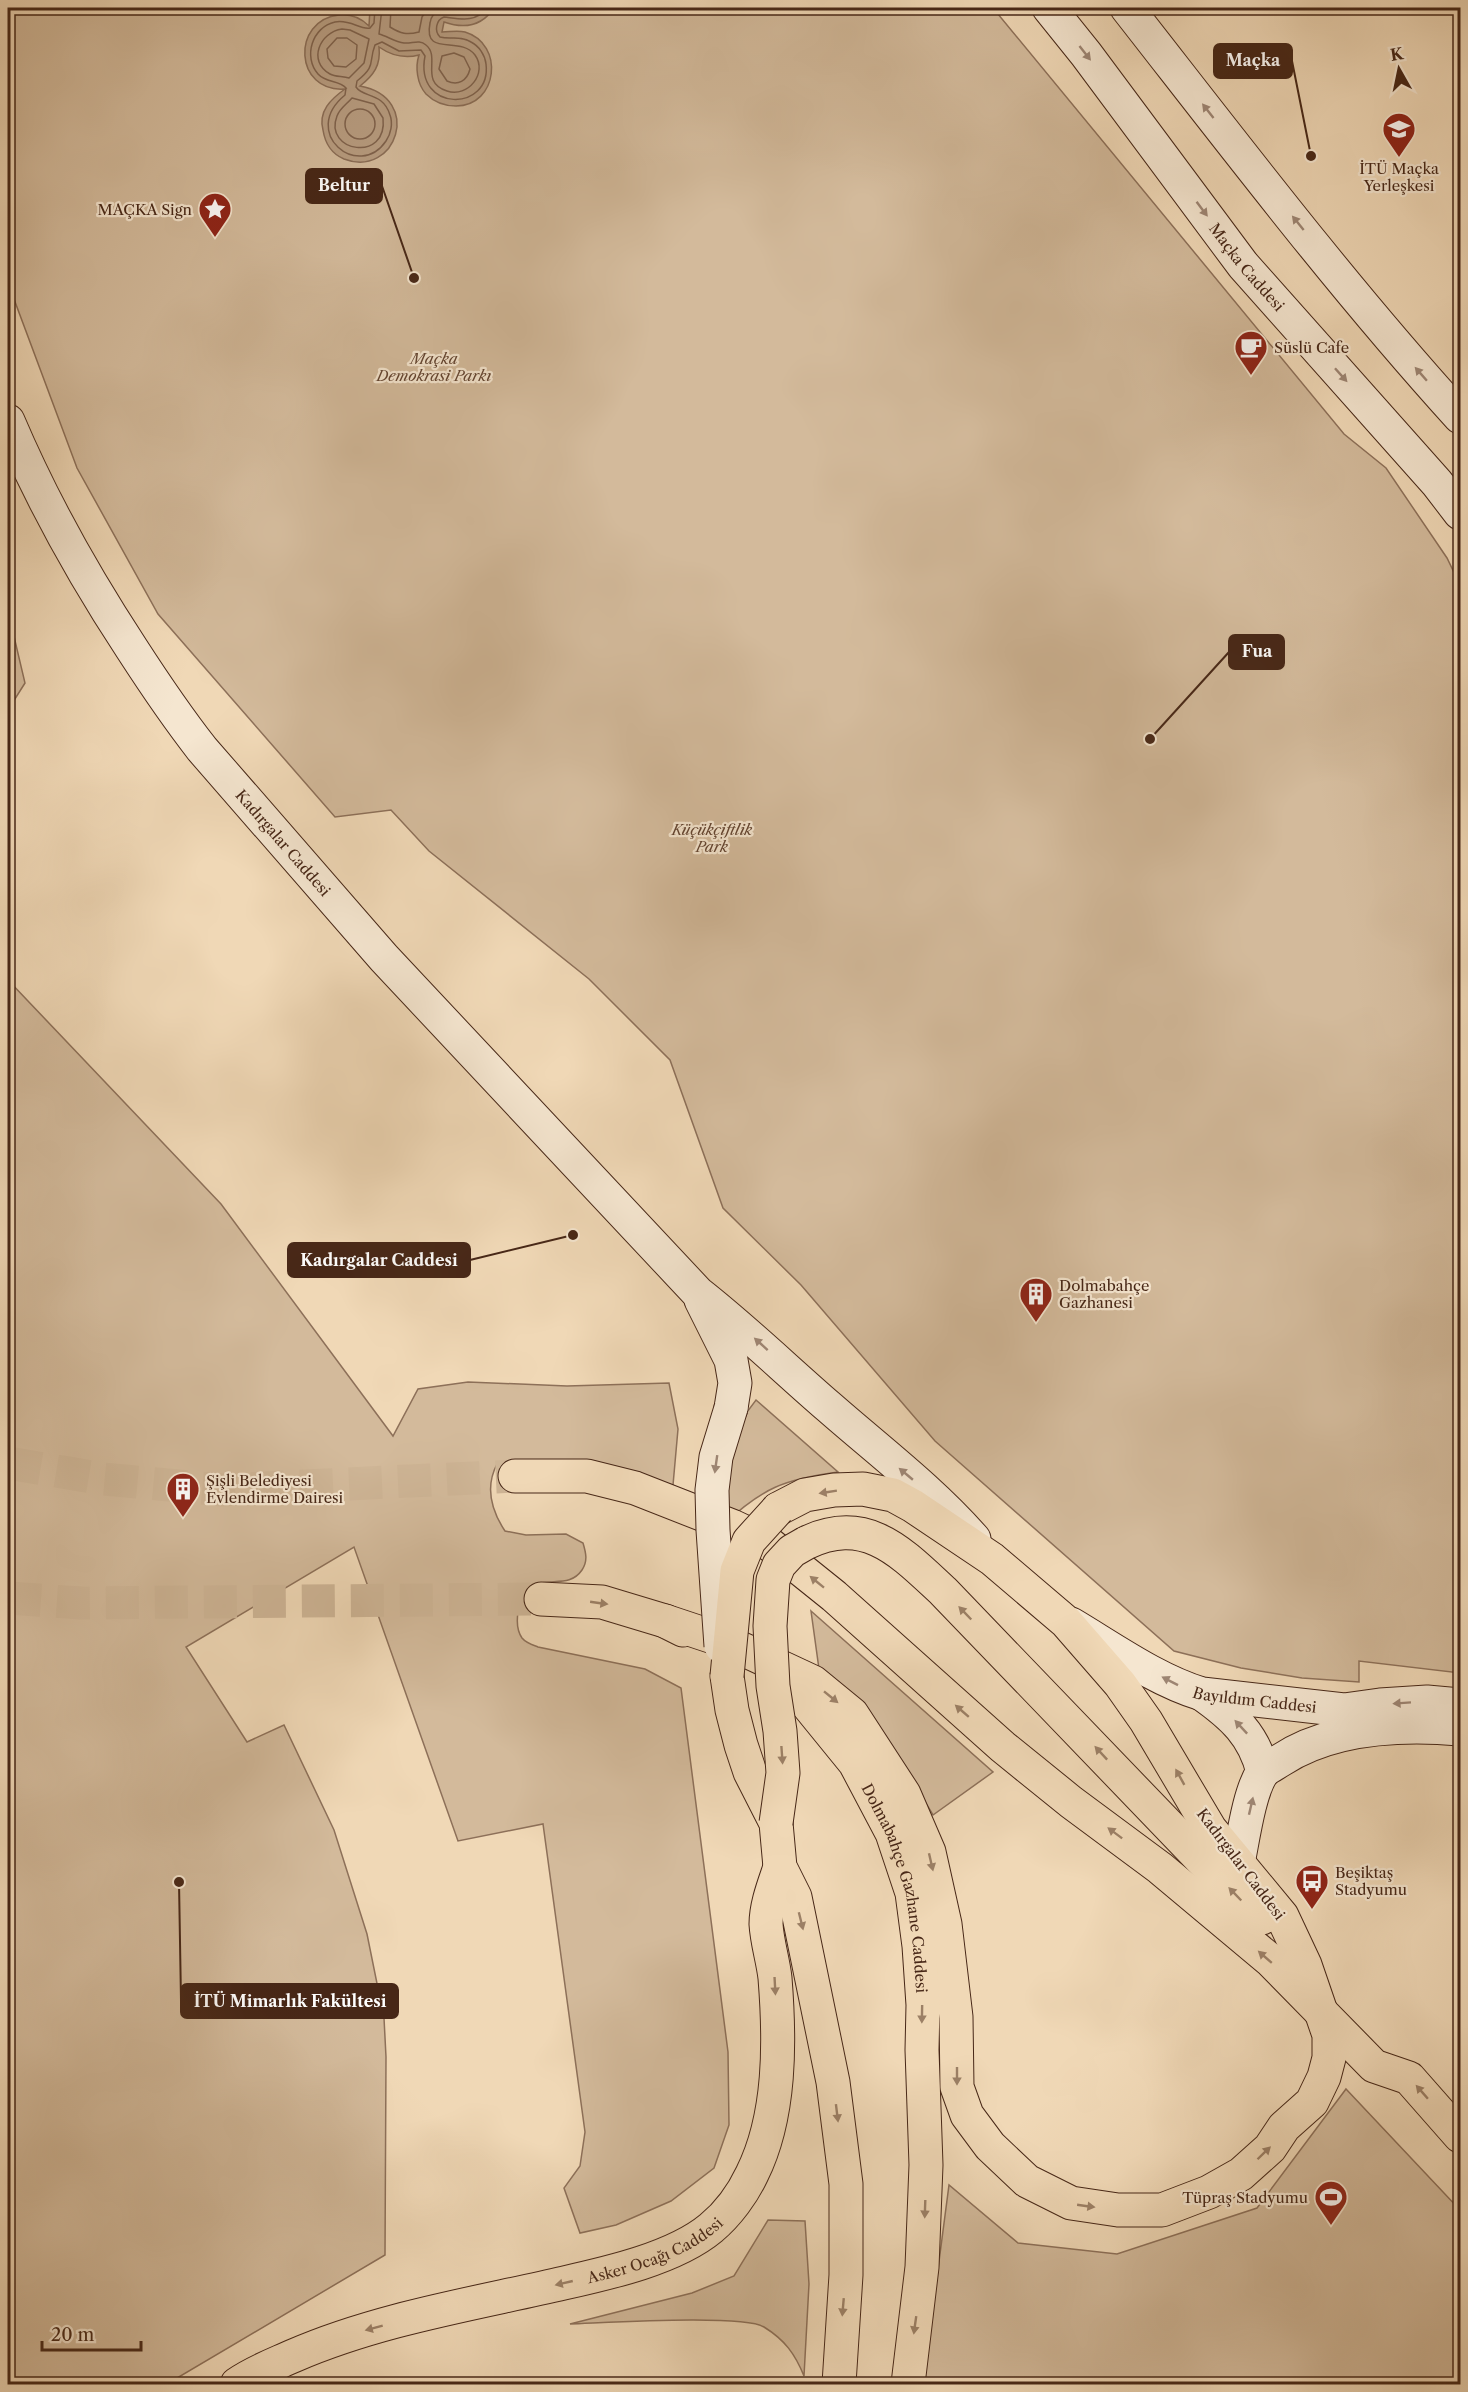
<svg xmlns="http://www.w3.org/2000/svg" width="1468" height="2392" viewBox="0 0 1468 2392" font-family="'Libre Caslon Text',serif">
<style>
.green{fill:#d3ba9b;stroke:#8d7059;stroke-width:1.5}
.water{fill:#b79c80;stroke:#8a6d56;stroke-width:1.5}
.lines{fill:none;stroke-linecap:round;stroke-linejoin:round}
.shore{stroke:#7f624c;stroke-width:1.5}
.primary-tunnel{stroke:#ceb596;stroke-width:33;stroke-dasharray:33 16;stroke-linecap:butt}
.secondary-casing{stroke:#472717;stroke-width:35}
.primary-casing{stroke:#472717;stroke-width:35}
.secondary{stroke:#f5e6d0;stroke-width:33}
.primary{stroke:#f0d8b6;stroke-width:33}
.secondary-bridge-casing{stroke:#472717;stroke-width:35;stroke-linecap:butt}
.primary-bridge-casing{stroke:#472717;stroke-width:35;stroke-linecap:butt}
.secondary-bridge{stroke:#f5e6d0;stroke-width:33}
.primary-bridge{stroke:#f0d8b6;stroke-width:33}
.oneway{fill:#9e8674}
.oneway2{fill:#9c8066}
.labels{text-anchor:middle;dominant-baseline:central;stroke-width:4.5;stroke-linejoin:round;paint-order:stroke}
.poi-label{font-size:15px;fill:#472717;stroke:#f5e6d0;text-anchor:start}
.street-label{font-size:15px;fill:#472717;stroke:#f5e6d0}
.park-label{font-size:15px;font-style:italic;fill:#634431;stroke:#f5e6d0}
.leader{fill:none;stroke:#472717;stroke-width:2}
.callout-dot{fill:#472717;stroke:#f5e6d0;stroke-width:2}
.callout{fill:#472717;stroke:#472717;stroke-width:2}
.callout-label{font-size:16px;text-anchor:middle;font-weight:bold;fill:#fff}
</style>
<rect width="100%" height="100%" fill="#f0d8b6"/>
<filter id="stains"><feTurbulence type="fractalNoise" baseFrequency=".00333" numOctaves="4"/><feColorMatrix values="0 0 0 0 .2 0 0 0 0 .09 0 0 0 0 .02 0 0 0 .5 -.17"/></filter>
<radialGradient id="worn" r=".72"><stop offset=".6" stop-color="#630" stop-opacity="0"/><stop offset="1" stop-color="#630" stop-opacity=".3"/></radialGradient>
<path class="green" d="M8,8h985l351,426 42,34 61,90 13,27v1088l-101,-12v21l-57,-4 -61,-10 -67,-17 -239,-210 -134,-156 -78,-77 -53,-148 -81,-81 -160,-128 -38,-41 -56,7 -177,-203 -81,-146 -69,-185z
M8,611l17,72 -17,27z
M8,980l213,224 172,232 25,-47 50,-7 99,4 102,-3 9,46 -5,56 -92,-21 -73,-3 -11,3c-12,23 -6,46 8,67l21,4 40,-1 17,9c3,10 5,18 -1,27 -13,19 -34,6 -51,17 -13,8 -18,38 -9,51 4,5 11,7 16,9l107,22 36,19 47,364 1,73 -15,43 -43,33 -55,24 -36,8 -16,-45 16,-22 5,-34 -42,-308 -85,17 -104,-294 -168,100 61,95 37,-17 50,105 33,104 17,84 2,39 -1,198 -218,129h-159z
M756,1400l82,72c-53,7 -76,16 -115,53l-2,-24 23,-85z
M811,1611l182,161 -60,43 -34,-57 -80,-89z
M1346,2089l114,121v174h-537l26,-199 69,58 99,11 140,-46z
M768,2220l37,1 4,63 -5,92c-9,-22 -19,-36 -40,-49 -21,-13 -161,-4 -194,-3l122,-31 42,-17z"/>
<path class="water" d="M370,8h124c-12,18 -30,21 -50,14l-2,10c8,0 15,-2 23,0 40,12 33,74 -9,74 -11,0 -22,-4 -30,-12 -9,-10 -11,-27 -7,-39 -15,4 -27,1 -40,-8 2,18 -5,28 -19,39 64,12 36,93 -16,73 -12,-5 -19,-16 -21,-29 -5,-19 8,-31 22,-41 -51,4 -54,-69 -6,-74 11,-1 22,3 30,11z"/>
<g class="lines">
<path class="shore" d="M375,8l-1,15 -4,5c-10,2 -20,-9 -35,-6 -23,5 -32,35 -17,52 8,9 21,6 28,14l-1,7c-46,38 14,86 41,46 5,-7 7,-18 4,-26 -7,-23 -27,-17 -34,-28l1,-6c20,-16 11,-18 18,-36l7,-3 17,9 22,-1 4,6c-11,57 67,56 61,8 -1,-9 -7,-18 -15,-22 -11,-7 -21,-2 -31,-5 -6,-6 -4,-17 4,-20 17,2 31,6 43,-9
M382,8l-3,26c8,2 16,8 25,9 8,1 15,-4 22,2 15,12 -7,37 21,46 21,7 41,-18 28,-36 -15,-20 -52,3 -45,-32 1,-7 4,-10 11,-13l24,3 12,-5
M391,8l-1,19c11,7 17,8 29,5l3,-15 6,-9
M342,29l8,1 19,9 -5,24 -15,15c-6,-2 -14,-1 -19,-4 -23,-13 -10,-42 12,-45z
M337,38h10l10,7 -1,14 -10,8 -12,-1 -6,-8 -1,-9z
M454,53l10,4 6,12c-3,12 -12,17 -23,12l-8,-12 3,-13z
M352,98l22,6 9,14c5,45 -60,34 -46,-2 3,-8 10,-12 15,-18z
M345 124a15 15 0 1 1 30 0a15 15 0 1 1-30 0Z"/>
<path class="primary-tunnel" d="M8,1463l96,16 118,11 293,-14
M8,1598l73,5 460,-4"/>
<defs>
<g id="secondary">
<path id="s1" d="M1049,8l37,46 157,211 194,218 23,30"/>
<path d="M1127,8c108,138 215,279 333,409"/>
<path id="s2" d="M8,421c34,80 76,155 124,228 22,34 45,68 70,100l182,209 314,335c46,36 87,76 131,114 49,43 102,83 145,132"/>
<path d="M701,1300l30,60 4,23 -4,25"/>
<path id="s3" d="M1071,1624c42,25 85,56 131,70l142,16 36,-5 47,-3 33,3"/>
<path d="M1202,1694c31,22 52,41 61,78"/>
<path d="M1238,1863c5,-24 11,-70 24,-90 4,-5 13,-9 19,-13 51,-33 120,-36 179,-31"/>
</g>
<g id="primary">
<path d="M515,1476h72l48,12 97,38 36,17 66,53 169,151 68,55 89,66 110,92 104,106 35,12 51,58"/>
<path d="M806,1543c60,-29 95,9 137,48l304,316 15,11"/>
<path d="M541,1599l61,3 63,19 18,9"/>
<path d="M665,1621l60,20 88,41 39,32 52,80 25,58 16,72 11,93 1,70 10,28 23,31 37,35 44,22 47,7h44l47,-18 32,-18 29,-26 14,-21 28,-25 12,-25 5,-19v-23l-24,-70 -23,-49 -72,-87 -64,-108 -26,-37 -54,-62 -74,-63 -79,-53 -20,-11 -30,-6 -29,1 -29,5 -27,14"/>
<path d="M727,1676l5,34 9,35 9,27 26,51 4,44 15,30 38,185 13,102v91l-7,109"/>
<path id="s4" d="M778,1682l29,22 48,59 37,70 20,60 7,53 4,59 -1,45 4,115 -4,102 -14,117"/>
<path id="s5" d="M237,2384c17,-12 36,-19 56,-28 85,-37 180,-52 271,-73 45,-10 111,-25 147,-55 17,-14 32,-35 41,-54 29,-58 28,-133 23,-196 -2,-18 -8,-36 -9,-54 0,-19 8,-39 14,-57"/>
</g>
</defs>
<use href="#secondary" class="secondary-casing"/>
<use href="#primary" class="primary-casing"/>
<use href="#secondary" class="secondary"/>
<use href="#primary" class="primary"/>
<defs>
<path id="secondary-bridge" d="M721,1646l-8,-116 -1,-40 4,-33 15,-49"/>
<path id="primary-bridge" d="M727,1676l10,-105 12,-30 29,-32
M776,1823l7,-50 -3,-42 -7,-45 -3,-60 3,-46 6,-15 13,-14 14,-8"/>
</defs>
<use href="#secondary-bridge" class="secondary-bridge-casing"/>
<use href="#primary-bridge" class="primary-bridge-casing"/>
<use href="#secondary-bridge" class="secondary-bridge"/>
<use href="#primary-bridge" class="primary-bridge"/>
</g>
<defs><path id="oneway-solid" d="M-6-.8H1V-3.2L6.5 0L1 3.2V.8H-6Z" transform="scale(1.5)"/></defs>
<g class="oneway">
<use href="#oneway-solid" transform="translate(1085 53) rotate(52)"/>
<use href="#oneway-solid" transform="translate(1208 111) rotate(-128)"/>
<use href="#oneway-solid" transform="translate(1202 209) rotate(53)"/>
<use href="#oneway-solid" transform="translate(1298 223) rotate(-129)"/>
<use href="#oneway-solid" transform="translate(1421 374) rotate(-131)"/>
<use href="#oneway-solid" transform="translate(1341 375) rotate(48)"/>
<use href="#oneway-solid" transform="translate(761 1344) rotate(-138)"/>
<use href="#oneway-solid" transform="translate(716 1464) rotate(98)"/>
<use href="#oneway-solid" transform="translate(906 1474) rotate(-140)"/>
<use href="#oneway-solid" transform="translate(1170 1681) rotate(-153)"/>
<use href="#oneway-solid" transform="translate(1402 1703) rotate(176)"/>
<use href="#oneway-solid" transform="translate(1241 1727) rotate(-133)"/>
<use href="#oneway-solid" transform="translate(1251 1806) rotate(-77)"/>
</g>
<g class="oneway2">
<use href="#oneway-solid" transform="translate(828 1492) rotate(171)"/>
<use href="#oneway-solid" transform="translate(817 1582) rotate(-141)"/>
<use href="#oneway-solid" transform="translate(599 1603) rotate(8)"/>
<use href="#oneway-solid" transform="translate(965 1613) rotate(-134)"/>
<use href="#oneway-solid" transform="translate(831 1697) rotate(39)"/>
<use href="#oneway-solid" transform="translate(962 1711) rotate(-139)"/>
<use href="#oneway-solid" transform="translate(1101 1753) rotate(-133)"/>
<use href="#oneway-solid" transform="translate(782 1755) rotate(86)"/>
<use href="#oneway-solid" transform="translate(1180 1777) rotate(-119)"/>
<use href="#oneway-solid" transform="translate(1115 1833) rotate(-143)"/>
<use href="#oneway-solid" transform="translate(931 1862) rotate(77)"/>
<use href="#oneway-solid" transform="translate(1235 1894) rotate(-134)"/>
<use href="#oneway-solid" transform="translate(801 1921) rotate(76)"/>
<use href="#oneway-solid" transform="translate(1265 1957) rotate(-139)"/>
<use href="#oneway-solid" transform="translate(775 1986) rotate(87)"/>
<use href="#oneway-solid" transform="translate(922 2014) rotate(91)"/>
<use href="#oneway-solid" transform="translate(957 2076) rotate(90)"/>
<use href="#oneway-solid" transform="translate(1422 2092) rotate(-131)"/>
<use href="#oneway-solid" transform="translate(837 2113) rotate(83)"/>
<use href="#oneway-solid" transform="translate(1264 2153) rotate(-44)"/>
<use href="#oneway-solid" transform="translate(1086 2206) rotate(8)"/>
<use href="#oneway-solid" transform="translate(925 2209) rotate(92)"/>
<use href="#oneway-solid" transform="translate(564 2283) rotate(167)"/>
<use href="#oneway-solid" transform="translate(843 2307) rotate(95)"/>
<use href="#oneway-solid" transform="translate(915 2325) rotate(98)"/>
<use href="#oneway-solid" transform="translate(374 2328) rotate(165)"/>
</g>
<defs>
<symbol id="university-pin" viewBox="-11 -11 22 30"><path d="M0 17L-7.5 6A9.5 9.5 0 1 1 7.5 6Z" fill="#8f2418" stroke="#f5e6d0"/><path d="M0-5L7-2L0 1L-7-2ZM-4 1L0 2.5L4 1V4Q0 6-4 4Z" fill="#fff"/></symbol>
<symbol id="sight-pin" viewBox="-11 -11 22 30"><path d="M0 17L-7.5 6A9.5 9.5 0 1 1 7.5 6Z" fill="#8f2418" stroke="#f5e6d0"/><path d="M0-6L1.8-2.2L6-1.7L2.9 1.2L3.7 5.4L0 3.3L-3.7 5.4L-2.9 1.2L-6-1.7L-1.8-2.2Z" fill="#fff"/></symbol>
<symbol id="cafe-pin" viewBox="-11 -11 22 30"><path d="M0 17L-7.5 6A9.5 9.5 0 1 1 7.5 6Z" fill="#8f2418" stroke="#f5e6d0"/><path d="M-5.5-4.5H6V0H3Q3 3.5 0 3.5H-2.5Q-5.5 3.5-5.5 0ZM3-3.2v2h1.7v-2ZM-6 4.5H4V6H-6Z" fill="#fff"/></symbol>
<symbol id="building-pin" viewBox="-11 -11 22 30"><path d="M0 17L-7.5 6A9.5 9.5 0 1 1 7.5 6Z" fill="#8f2418" stroke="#f5e6d0"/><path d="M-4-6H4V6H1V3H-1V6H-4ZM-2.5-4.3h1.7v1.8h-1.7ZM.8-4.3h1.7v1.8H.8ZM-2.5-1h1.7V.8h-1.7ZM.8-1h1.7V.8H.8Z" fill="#fff"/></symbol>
<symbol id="bus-pin" viewBox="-11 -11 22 30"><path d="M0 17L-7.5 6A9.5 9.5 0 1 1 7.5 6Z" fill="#8f2418" stroke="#f5e6d0"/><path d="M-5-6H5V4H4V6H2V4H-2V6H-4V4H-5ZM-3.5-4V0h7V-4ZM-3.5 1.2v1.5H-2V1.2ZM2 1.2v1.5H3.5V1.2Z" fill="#fff"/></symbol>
<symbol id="stadium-pin" viewBox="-11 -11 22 30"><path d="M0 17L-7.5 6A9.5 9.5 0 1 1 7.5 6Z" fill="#8f2418" stroke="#f5e6d0"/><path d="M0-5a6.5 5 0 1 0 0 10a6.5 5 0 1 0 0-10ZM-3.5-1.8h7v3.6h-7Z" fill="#fff"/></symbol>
</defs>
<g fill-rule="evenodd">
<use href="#university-pin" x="1380" y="110" width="38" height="52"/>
<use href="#sight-pin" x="196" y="190" width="38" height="52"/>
<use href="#cafe-pin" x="1232" y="328" width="38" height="52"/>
<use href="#building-pin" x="1017" y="1275" width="38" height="52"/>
<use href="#building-pin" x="164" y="1470" width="38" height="52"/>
<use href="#bus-pin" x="1293" y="1862" width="38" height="52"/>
<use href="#stadium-pin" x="1312" y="2178" width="38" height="52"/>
</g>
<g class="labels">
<g class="poi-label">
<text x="1399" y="168" text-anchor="middle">İTÜ Maçka<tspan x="1399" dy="17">Yerleşkesi</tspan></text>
<text x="192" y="209" text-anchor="end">MAÇKA Sign</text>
<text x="1274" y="347">Süslü Cafe</text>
<text x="1059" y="1285">Dolmabahçe<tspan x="1059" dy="17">Gazhanesi</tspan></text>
<text x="206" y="1480">Şişli Belediyesi<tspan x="206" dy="17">Evlendirme Dairesi</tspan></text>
<text x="1335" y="1872">Beşiktaş<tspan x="1335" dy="17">Stadyumu</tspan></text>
<text x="1308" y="2197" text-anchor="end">Tüpraş Stadyumu</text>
</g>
<g class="street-label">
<text stroke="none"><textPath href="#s1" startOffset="326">Maçka Caddesi</textPath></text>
<text stroke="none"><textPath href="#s2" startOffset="506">Kadırgalar Caddesi</textPath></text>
<text stroke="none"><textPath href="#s3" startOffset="202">Bayıldım Caddesi</textPath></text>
<text transform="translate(1241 1864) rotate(53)">Kadırgalar Caddesi</text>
<text stroke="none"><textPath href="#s4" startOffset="246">Dolmabahçe Gazhane Caddesi</textPath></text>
<text stroke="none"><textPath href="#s5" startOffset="441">Asker Ocağı Caddesi</textPath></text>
</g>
<g class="park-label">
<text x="434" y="358">Maçka<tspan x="434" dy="17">Demokrasi Parkı</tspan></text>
<text x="712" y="829">Küçükçiftlik<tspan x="712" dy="17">Park</tspan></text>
</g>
</g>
<path class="leader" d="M1311 156L1292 61M414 278L382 186M1150 739L1229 652M573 1235L470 1260M179 1882L181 2001"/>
<g class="callout-dot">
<circle cx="1311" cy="156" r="6"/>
<circle cx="414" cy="278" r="6"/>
<circle cx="1150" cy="739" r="6"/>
<circle cx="573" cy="1235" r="6"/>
<circle cx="179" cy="1882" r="6"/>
</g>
<g class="callout">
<rect x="1214" y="44" width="78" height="34" rx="6"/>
<rect x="306" y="169" width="76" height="34" rx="6"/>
<rect x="1229" y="635" width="55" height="34" rx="6"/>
<rect x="288" y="1243" width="182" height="34" rx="6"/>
<rect x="181" y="1984" width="217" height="34" rx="6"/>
</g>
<g class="callout-label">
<text x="1253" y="66">Maçka</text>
<text x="344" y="191">Beltur</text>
<text x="1257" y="657">Fua</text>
<text x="379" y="1266">Kadırgalar Caddesi</text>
<text x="290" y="2007">İTÜ Mimarlık Fakültesi</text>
</g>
<rect width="1468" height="2392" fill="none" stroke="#f0d8b6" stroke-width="30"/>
<rect x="9" y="9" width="1450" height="2374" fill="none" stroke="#472717" stroke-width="3"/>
<rect x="15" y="15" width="1438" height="2362" fill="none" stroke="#472717" stroke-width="1.5"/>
<g transform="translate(1399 69) rotate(351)" stroke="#f5e6d0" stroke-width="4.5" paint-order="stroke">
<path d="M0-4.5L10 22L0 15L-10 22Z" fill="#472717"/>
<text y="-9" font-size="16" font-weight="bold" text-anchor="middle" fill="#472717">K</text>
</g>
<path d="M42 2341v9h99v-9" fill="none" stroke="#472717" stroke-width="3"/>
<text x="51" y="2341" font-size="18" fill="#472717" stroke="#f5e6d0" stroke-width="4.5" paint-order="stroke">20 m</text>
<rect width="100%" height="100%" filter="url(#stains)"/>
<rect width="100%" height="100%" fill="url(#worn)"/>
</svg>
